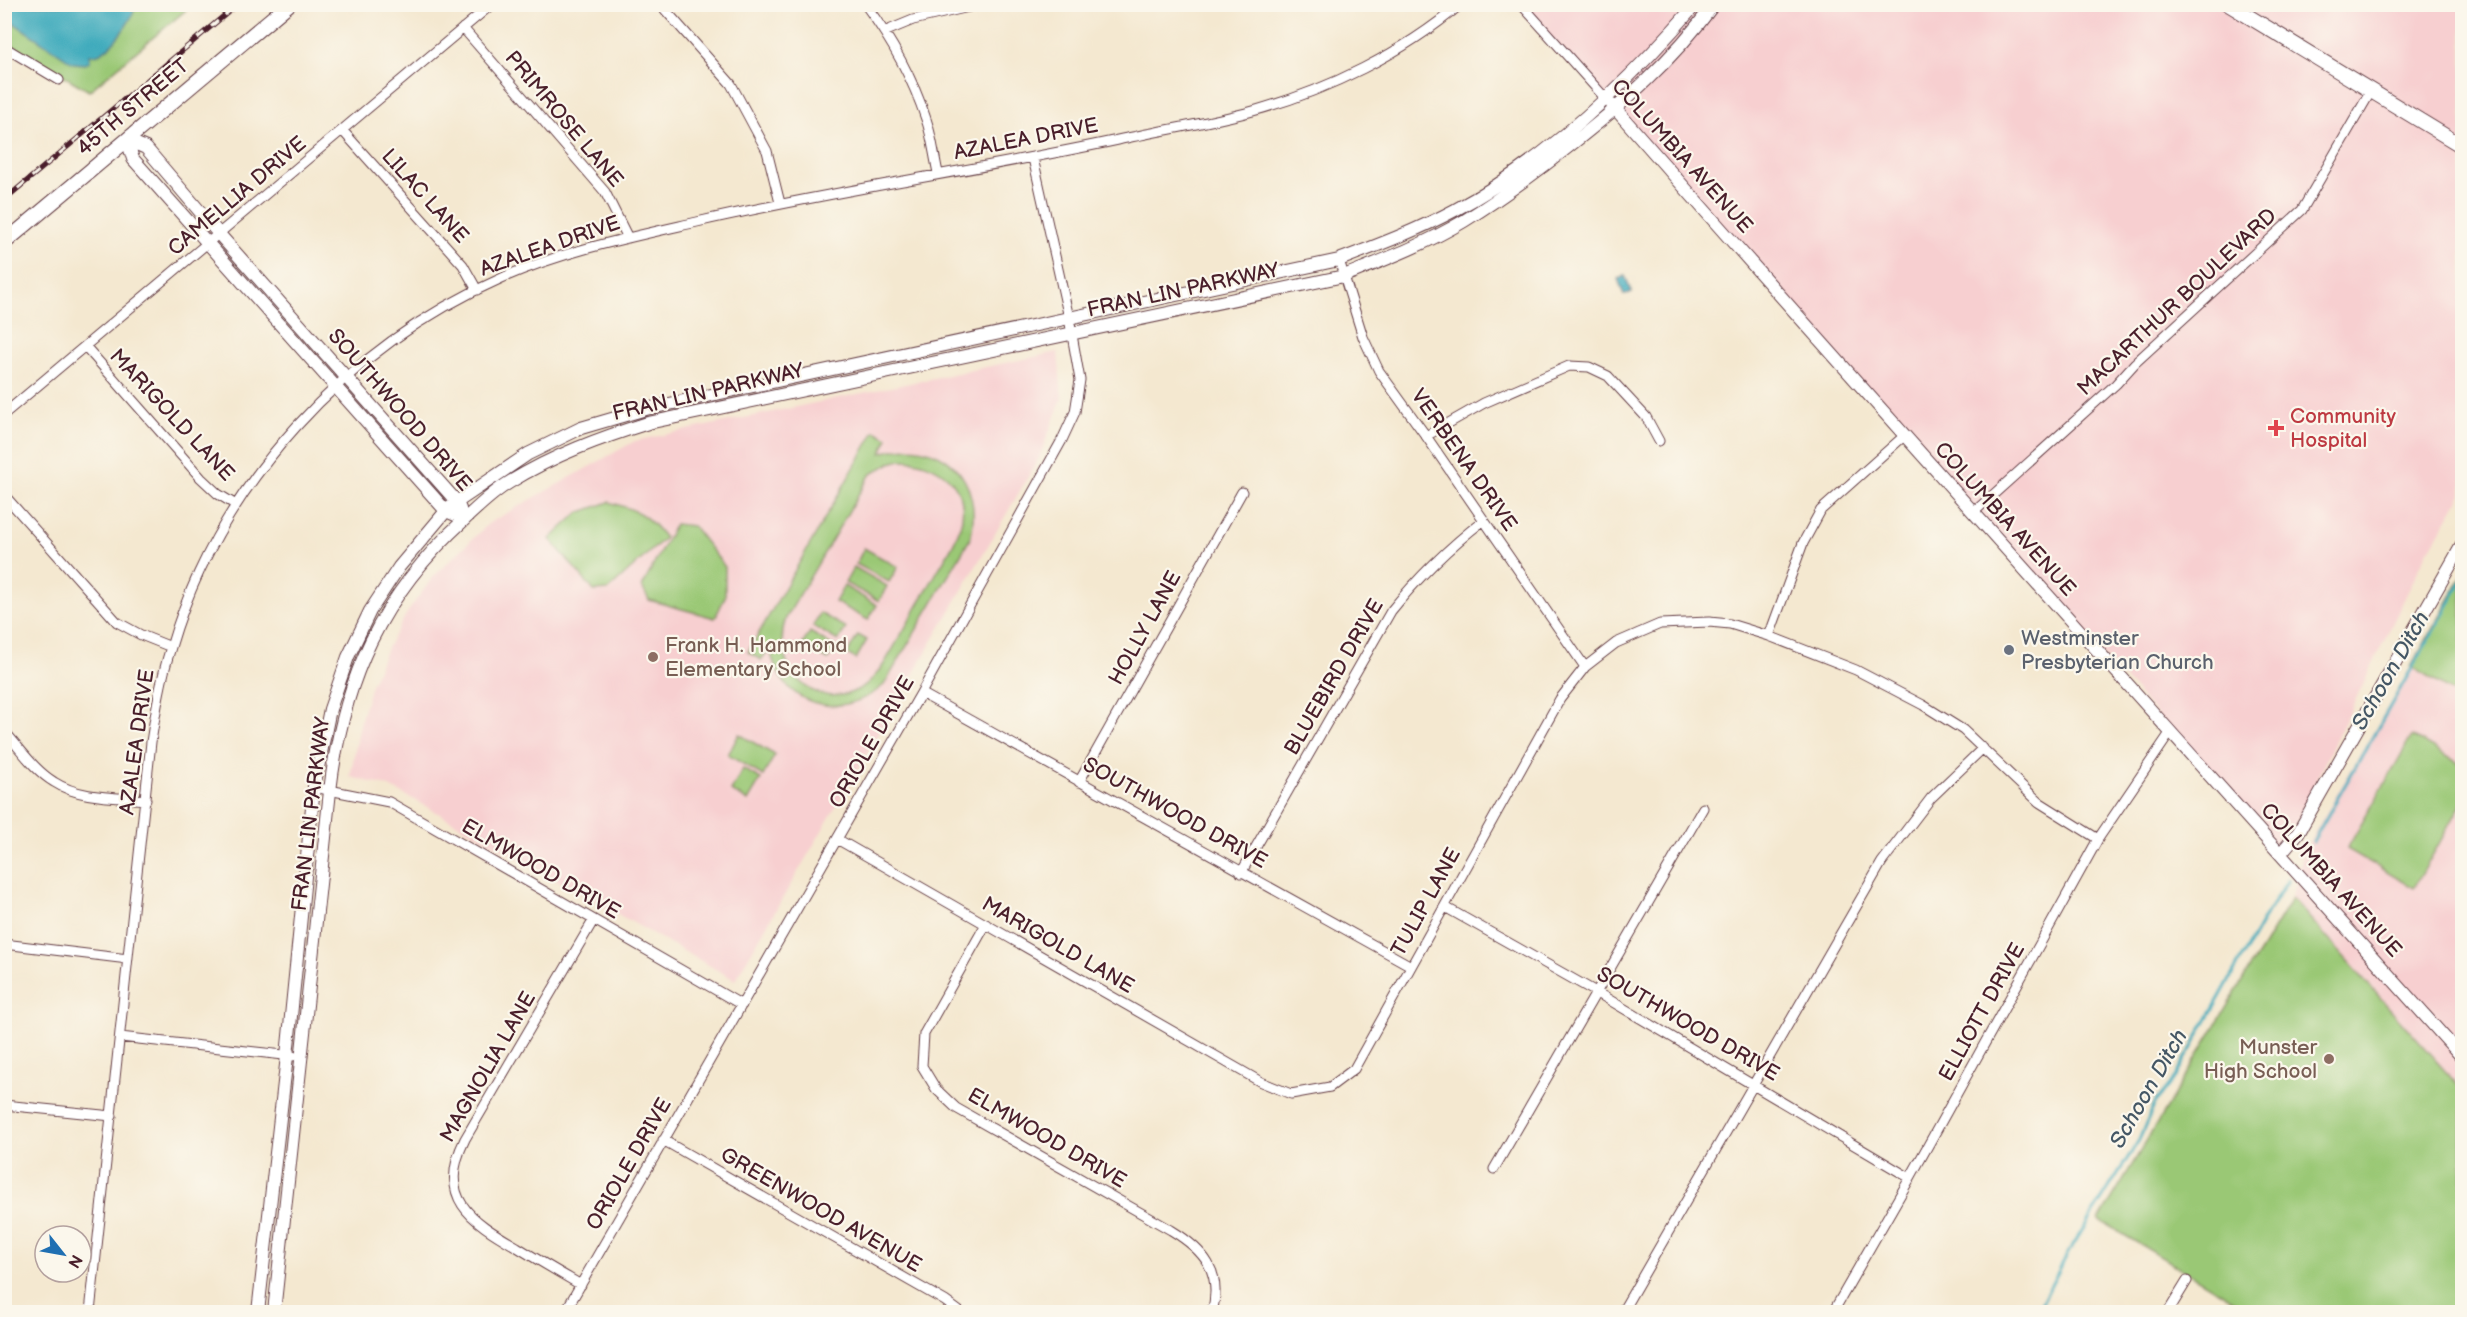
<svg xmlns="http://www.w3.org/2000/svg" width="2467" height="1317" viewBox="0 0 2467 1317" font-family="'Balsamiq Sans',sans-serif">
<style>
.built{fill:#f7cfd0}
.green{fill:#9ac875;stroke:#727450;stroke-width:1.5;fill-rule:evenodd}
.water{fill:#3daabc;stroke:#446474;stroke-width:1.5}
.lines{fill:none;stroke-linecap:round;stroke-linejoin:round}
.stream{stroke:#3daabc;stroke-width:3}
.minor-casing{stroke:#643d44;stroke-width:11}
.tertiary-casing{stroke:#643d44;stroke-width:14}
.secondary-casing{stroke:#643d44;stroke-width:16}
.minor{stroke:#fff;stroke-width:9}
.tertiary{stroke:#fff;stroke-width:12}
.secondary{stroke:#fff;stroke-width:14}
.rail-casing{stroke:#4a1f2b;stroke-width:5}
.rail{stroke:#fbf7ec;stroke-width:3;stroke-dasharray:9;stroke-linecap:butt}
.health-dot{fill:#e0444e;stroke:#fbf7ec;stroke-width:2}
.worship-dot{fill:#6b7280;stroke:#fbf7ec;stroke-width:2}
.education-dot{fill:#8d6e63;stroke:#fbf7ec;stroke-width:2}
.labels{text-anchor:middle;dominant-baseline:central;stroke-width:4.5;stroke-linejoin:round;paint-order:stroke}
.street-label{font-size:21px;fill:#4a1f2b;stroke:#fbf7ec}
.health-label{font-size:21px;fill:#be3a42;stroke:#fbf7ec;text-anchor:start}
.worship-label{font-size:21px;fill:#5b616d;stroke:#fbf7ec;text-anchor:start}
.education-label{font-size:21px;fill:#785e54;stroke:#fbf7ec;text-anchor:start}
.water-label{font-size:22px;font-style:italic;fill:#455765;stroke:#fbf7ec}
</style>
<rect width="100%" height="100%" fill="#fbf7ec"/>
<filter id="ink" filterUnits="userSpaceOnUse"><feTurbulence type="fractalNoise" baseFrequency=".0167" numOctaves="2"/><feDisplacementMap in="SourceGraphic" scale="12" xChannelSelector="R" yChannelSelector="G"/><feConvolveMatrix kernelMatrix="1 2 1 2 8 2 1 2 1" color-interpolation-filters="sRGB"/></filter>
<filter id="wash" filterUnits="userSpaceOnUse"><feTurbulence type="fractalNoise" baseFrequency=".008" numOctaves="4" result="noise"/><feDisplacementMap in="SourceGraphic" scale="24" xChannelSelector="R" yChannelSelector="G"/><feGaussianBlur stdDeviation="1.35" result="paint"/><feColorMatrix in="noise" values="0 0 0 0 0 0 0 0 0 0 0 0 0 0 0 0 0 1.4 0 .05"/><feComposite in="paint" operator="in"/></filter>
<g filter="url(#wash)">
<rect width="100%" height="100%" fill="#f4e8d0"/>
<path class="built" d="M1521,5h941v489l-32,55 -1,-1 -148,305z
M1058,352l4,46 -23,60 -304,522 -322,-181 -26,-13 -37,-9 11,-58 10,-34 17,-39 19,-33 26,-36 56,-54 146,-82z
M2411,667l51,31v614h-209l-154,-92 193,-322 12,-47z"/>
<path class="green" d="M5,5h187l-103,86 -84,-50z
M875,431l13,7 -7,15c60,-20 105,27 89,86l-86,146c-44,38 -104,22 -114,-37l-9,12 -13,-8zM901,460c37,0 71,27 59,67 -4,16 -15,31 -23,45 -18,31 -35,62 -53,92 -6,9 -13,18 -23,24 -47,27 -92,-22 -75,-70l84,-143 20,-12z
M609,502c28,8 38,12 56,36l-57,52 -14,1 -44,-52 28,-26z
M675,524l18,2 32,41v30l-10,21 -66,-18 -7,-13z
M864,548l34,19 -9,15 -33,-18z
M854,567l33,19 -8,15 -34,-18z
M2462,576v122l-51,-31z
M844,586l33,19 -9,15 -33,-18z
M820,613l26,15 -8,13 -25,-15z
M810,632l25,15 -7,13 -26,-15z
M858,635l9,5 -11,19 -9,-5z
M739,734l36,21 -12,21 -35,-21z
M2412,736l50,29v38l-48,85 -67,-39z
M743,769l18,10 -13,22 -17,-10z
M2292,898l170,192v222h-209l-154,-92z"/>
<path class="water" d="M4,5h131c0,12 -24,45 -37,49 -3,1 -6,1 -9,1l1,6 -4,3 -13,-1 -68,-46z
M1625,276l7,16 -8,3 -6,-16z"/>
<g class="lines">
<path class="stream" d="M2313,841l149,-260
M2037,1312l31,-59 71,-113 17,-39 20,-25 89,-160 23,-36"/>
</g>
</g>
<g filter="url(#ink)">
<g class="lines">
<defs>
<path id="minor" d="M660,4l71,80 36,67 13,52
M865,4c25,34 48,75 61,115 6,17 8,36 12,54
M1521,4l85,95
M463,28l142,164 23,46
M884,32l29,-12 69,-16
M4,47l55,33
M342,130l121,135 14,25
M1339,260l24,77 16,34 47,65 159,231
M85,346l116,132 17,16 18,11
M4,414l488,-410
M1426,436l58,-33 85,-37 20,1 19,9 38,41 13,24
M4,495l113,127 24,13 30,12
M1974,512l142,-128 19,-21 167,-153 69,-119
M1769,636l34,-93 18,-33 83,-74
M921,693l490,273
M4,731c16,17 30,39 50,51 26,17 62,15 92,18
M1079,782l163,-290
M314,787l75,15 353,203
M837,839l424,243 30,12 39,-7 24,-18 206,-370 25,-32 31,-24 44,-19 49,-2 21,2 39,12 87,34 67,35 40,25 76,72 59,37
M1241,873l150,-262c29,-36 57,-63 93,-91
M1445,907l151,85 314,186
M986,924l-62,110 -2,32 14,23 20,19 215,122c33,20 52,42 41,82
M4,944l124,15
M120,1037l173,19
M4,1105l108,11
M663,1140l282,161 15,11
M1494,1169l209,-361
M581,1285c-21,-12 -43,-25 -64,-38 -47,-27 -81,-49 -52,-108l128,-218
M90,1312l61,-570c5,-32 10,-64 20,-95 48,-164 176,-301 331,-369 61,-27 129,-41 195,-56 139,-32 281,-52 421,-82 45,-10 91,-17 135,-29 75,-21 149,-57 208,-107
M565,1312l356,-619 141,-253 13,-28 5,-32 -11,-62 -36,-160
M1622,1312l260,-450 49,-64 52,-50
M1833,1312l77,-134 188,-339 72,-106
M2168,1312l19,-31"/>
<path id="tertiary" d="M1612,105c280,320 567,635 850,952
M127,140l6,19 313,352 19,8
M127,140l19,8 73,86 238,268 3,7
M2281,853l17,-20 164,-288
M258,1312l29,-256 27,-269 16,-78 18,-52 22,-46 29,-44 47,-56 11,-9 71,-48 53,-26 65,-19 693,-149c39,-15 79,-30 116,-50 93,-50 173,-127 241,-206
M274,1312l56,-521c13,-112 51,-196 135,-272 14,-13 28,-27 45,-37 44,-27 90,-44 138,-59l696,-147c40,-16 82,-32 120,-55 36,-22 71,-48 104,-74 54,-42 105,-87 146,-143"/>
<path id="secondary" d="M2228,4l234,142
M4,243l285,-239"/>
</defs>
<use href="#minor" class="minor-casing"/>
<use href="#tertiary" class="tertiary-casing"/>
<use href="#secondary" class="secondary-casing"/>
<use href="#minor" class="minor"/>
<use href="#tertiary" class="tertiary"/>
<use href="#secondary" class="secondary"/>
<defs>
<path id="rail" d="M4,200l234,-196"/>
</defs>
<use href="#rail" class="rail-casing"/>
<use href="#rail" class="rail"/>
</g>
</g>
<path class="health-dot" d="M2273 419h6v6h6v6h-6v6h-6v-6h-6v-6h6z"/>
<circle class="worship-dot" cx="2009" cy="650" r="6"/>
<g class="education-dot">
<circle cx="653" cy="657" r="6"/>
<circle cx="2329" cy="1059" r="6"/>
</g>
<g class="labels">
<g class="street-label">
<text transform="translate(133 107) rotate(-40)">45TH STREET</text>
<text transform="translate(564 119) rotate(50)">PRIMROSE LANE</text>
<text transform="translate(1026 139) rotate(-11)">AZALEA DRIVE</text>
<text transform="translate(1682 156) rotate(48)">COLUMBIA AVENUE</text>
<text transform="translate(237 196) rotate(-40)">CAMELLIA DRIVE</text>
<text transform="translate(425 196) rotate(48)">LILAC LANE</text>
<text transform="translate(550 246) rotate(-19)">AZALEA DRIVE</text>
<text transform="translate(1183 290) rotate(-12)">FRAN LIN PARKWAY</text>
<text transform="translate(2177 302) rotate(-43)">MACARTHUR BOULEVARD</text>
<text transform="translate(708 392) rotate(-13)">FRAN LIN PARKWAY</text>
<text transform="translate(400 410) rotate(49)">SOUTHWOOD DRIVE</text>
<text transform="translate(172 415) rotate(47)">MARIGOLD LANE</text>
<text transform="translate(1464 460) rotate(55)">VERBENA DRIVE</text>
<text transform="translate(2005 519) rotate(48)">COLUMBIA AVENUE</text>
<text transform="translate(1145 628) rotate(-61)">HOLLY LANE</text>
<text transform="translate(1334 677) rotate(-60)">BLUEBIRD DRIVE</text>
<text transform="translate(137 742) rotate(-82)">AZALEA DRIVE</text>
<text transform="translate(872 742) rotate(-60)">ORIOLE DRIVE</text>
<text transform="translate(1175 813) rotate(29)">SOUTHWOOD DRIVE</text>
<text transform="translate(311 814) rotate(-83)">FRAN LIN PARKWAY</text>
<text transform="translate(541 869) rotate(30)">ELMWOOD DRIVE</text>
<text transform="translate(2331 880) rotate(48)">COLUMBIA AVENUE</text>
<text transform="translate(1426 902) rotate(-61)">TULIP LANE</text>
<text transform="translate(1058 945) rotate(30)">MARIGOLD LANE</text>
<text transform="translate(1982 1012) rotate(-61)">ELLIOTT DRIVE</text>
<text transform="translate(1688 1024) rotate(30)">SOUTHWOOD DRIVE</text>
<text transform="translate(488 1067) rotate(-60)">MAGNOLIA LANE</text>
<text transform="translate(1047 1138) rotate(30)">ELMWOOD DRIVE</text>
<text transform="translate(629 1164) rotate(-60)">ORIOLE DRIVE</text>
<text transform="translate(821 1210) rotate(30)">GREENWOOD AVENUE</text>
</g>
<g class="health-label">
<text x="2290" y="416">Community<tspan x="2290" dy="24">Hospital</tspan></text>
</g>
<g class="worship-label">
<text x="2021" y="638">Westminster<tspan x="2021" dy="24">Presbyterian Church</tspan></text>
</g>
<g class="education-label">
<text x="665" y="645">Frank H. Hammond<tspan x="665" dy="24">Elementary School</tspan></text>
<text x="2317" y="1047" text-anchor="end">Munster<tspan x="2317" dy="24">High School</tspan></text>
</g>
<g class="water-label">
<text transform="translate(2391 671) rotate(-60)">Schoon Ditch</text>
<text transform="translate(2149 1089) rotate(-60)">Schoon Ditch</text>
</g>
</g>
<rect width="2467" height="1317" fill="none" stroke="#fbf7ec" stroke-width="24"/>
<g transform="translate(63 1254) rotate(121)"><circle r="28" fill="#fbf7ec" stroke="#b4a19f" stroke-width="1.5"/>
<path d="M0-4.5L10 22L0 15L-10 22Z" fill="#1f6fb2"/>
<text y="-9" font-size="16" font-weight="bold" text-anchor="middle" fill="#4a1f2b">N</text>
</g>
</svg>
